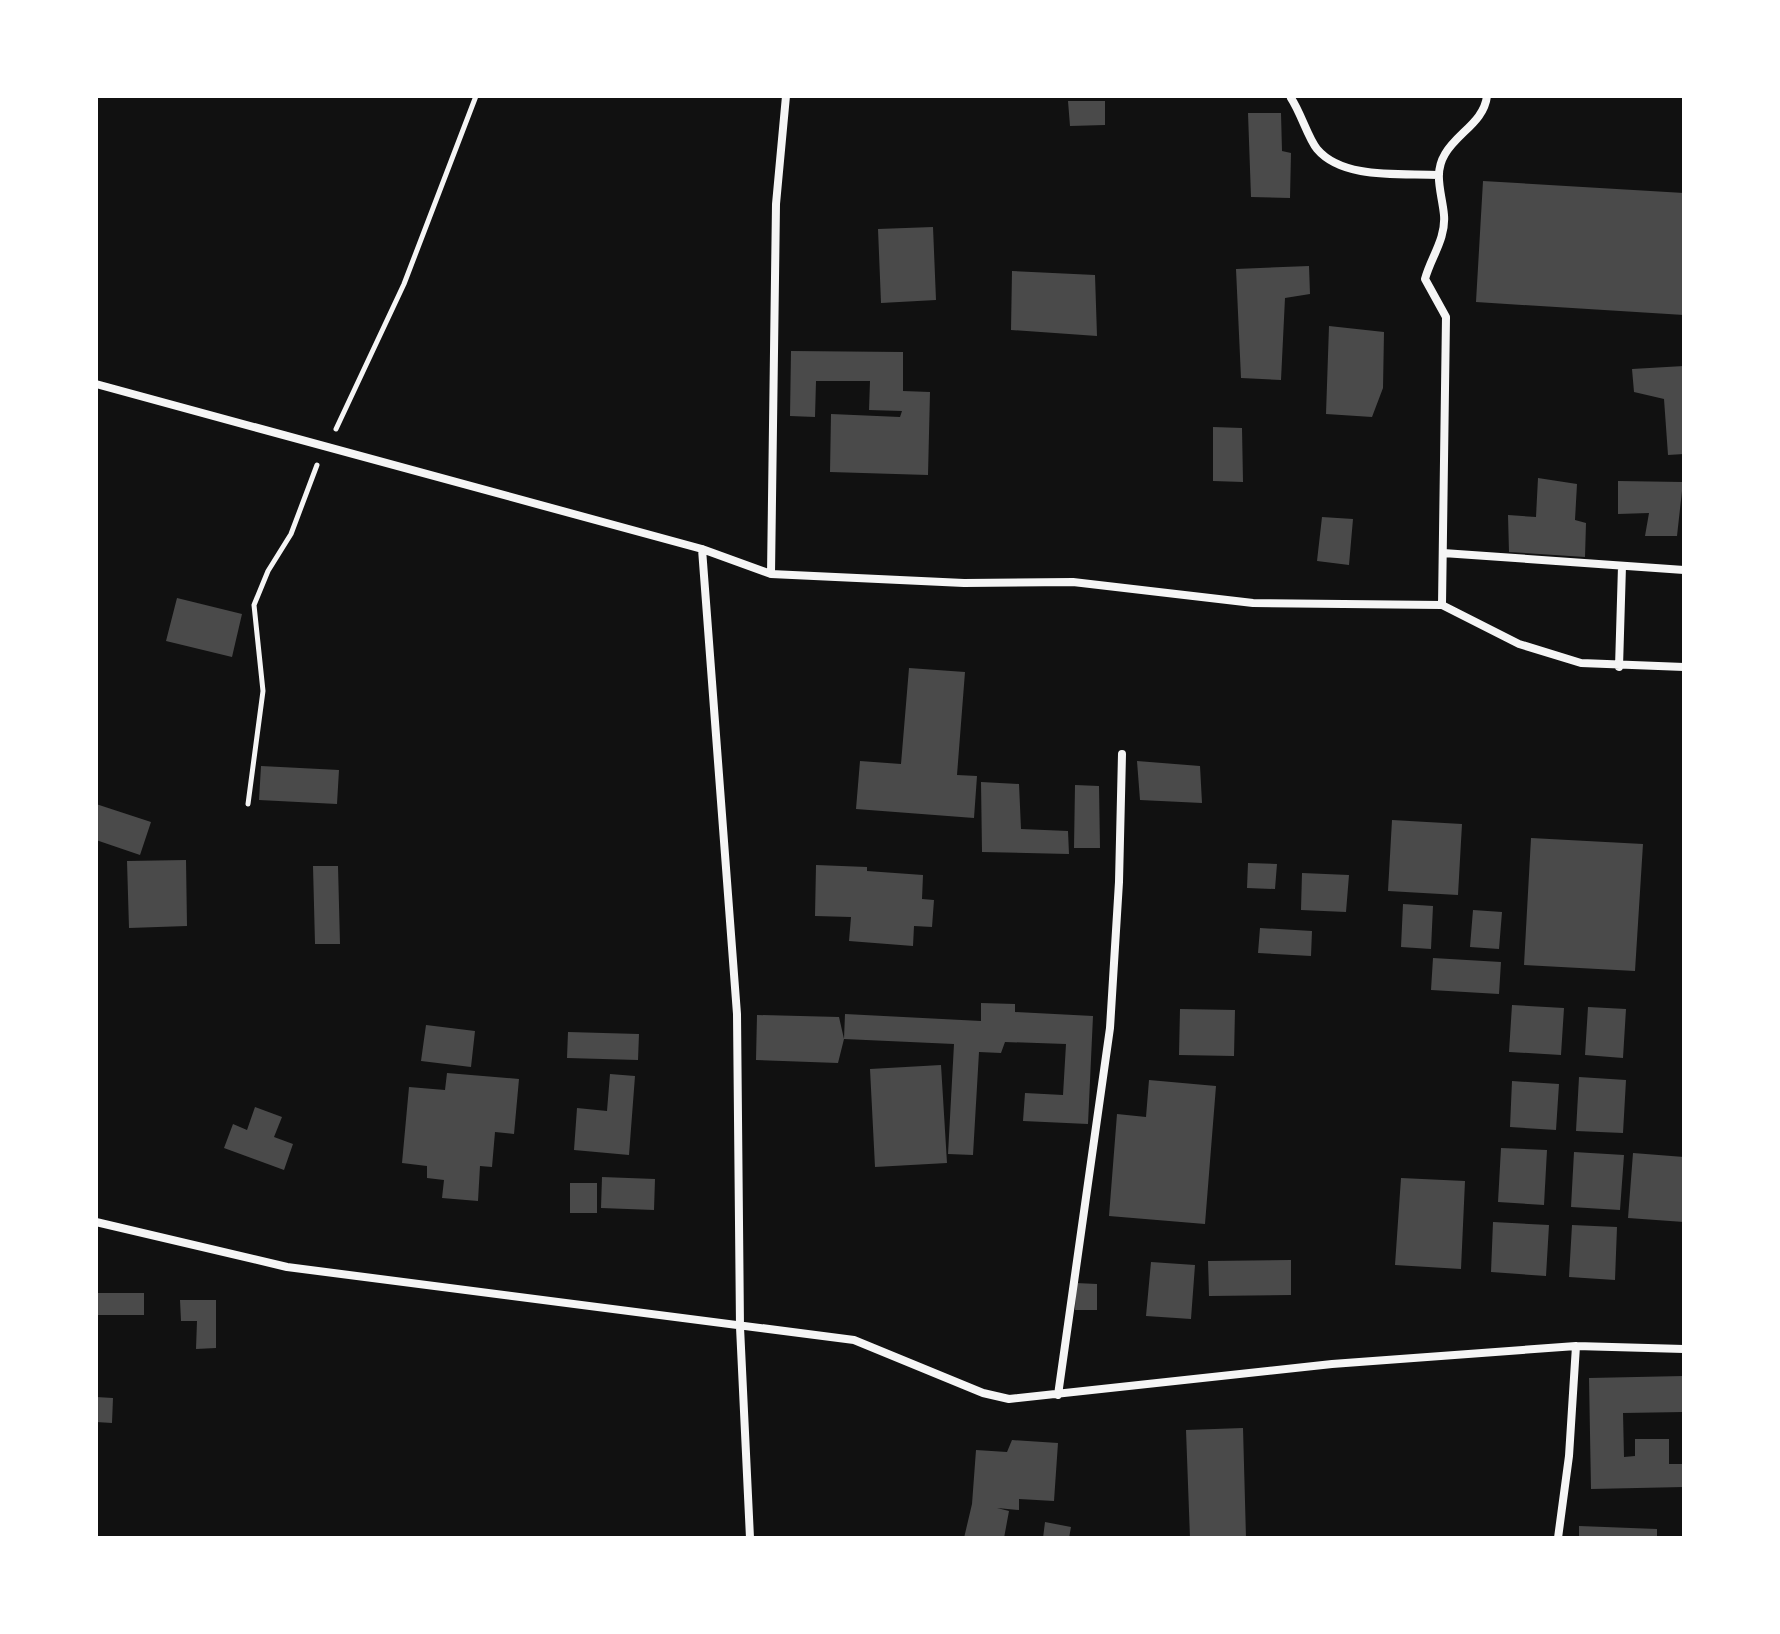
<svg xmlns="http://www.w3.org/2000/svg" width="1780" height="1634" viewBox="0 0 1780 1634" font-family="'Zilla Slab',serif">
<style>
.building{fill:#4a4a4a}
.lines{fill:none;stroke-linecap:round;stroke-linejoin:round}
.path{stroke:#f5f5f5;stroke-width:5}
.minor{stroke:#f5f5f5;stroke-width:8}
</style>
<rect width="100%" height="100%" fill="#111"/>
<path class="building" d="M1068,101h37v24l-35,1z
M1248,113h33l1,38 9,2 -1,45 -39,-1z
M1483,181l201,12v122l-208,-13z
M933,227l3,73 -55,3 -3,-74z
M1309,266l1,28 -25,4 -4,82 -40,-2 -5,-109z
M1012,271l83,4 2,61 -86,-6z
M1329,326l55,6 -1,56 -11,29 -46,-3z
M791,351l112,1v39l27,1 -2,83 -98,-3 1,-58 69,3 2,-6 -33,-1 1,-29h-54l-1,36 -25,-1z
M1684,366v88l-16,1 -4,-56 -30,-7 -2,-23z
M1213,427l29,1 1,54 -30,-1z
M1538,478l39,6 -2,36 11,3 -1,34 -76,-5 -1,-37 28,2z
M1618,481l65,1 -6,54h-32l4,-23 -31,1z
M1322,517l31,2 -4,46 -32,-4z
M177,598l65,16 -10,43 -66,-16z
M909,668l56,4 -8,103 20,1 -3,42 -118,-9 4,-48 41,3z
M1137,761l63,5 2,37 -62,-3z
M261,766l78,4 -2,34 -78,-4z
M981,782l38,2 2,45 47,2 1,23 -87,-2z
M1075,785l24,1 1,62h-26z
M96,804l55,18 -11,33 -44,-15z
M1392,820l70,4 -4,71 -70,-4z
M1531,838l112,6 -8,127 -111,-6z
M186,860l1,66 -58,2 -2,-67z
M1248,863l29,1 -2,25 -28,-1z
M816,865l51,2v4l56,4 -1,24 12,1 -2,27 -18,-1 -1,20 -64,-5 2,-24 -36,-1z
M313,866h25l2,78h-25z
M1302,873l47,2 -3,37 -45,-2z
M1403,904l30,2 -2,43 -30,-2z
M1473,910l29,2 -3,37 -29,-2z
M1260,928l52,3 -1,25 -53,-3z
M1433,958l68,4 -2,32 -68,-4z
M981,1003l34,1v8l78,4 -5,108 -65,-3 2,-28 38,2 3,-51 -61,-2 -4,11 -22,-1 -6,103 -25,-1 6,-110 -110,-5 1,-25 136,7z
M1512,1005l52,3 -3,47 -52,-3z
M1588,1007l38,2 -3,49 -38,-3z
M1180,1009l55,1 -1,46 -55,-1z
M757,1015l82,2 5,22 -6,24 -82,-3z
M426,1025l49,6 -4,36 -50,-6z
M568,1032l71,2 -1,26 -71,-2z
M941,1065l6,98 -72,4 -5,-98z
M447,1073l72,6 -5,55 -19,-2 -3,35 -12,-1 -2,35 -36,-3 2,-18 -17,-2v-12l-25,-3 7,-76 36,3z
M610,1074l25,2 -6,79 -55,-5 3,-42 30,3z
M1579,1077l47,3 -3,53 -47,-2z
M1149,1080l67,6 -11,138 -96,-8 8,-102 29,3z
M1512,1081l47,3 -3,46 -46,-3z
M255,1107l27,10 -8,20 19,7 -9,26 -60,-22 9,-24 14,6z
M1501,1148l46,2 -3,55 -46,-3z
M1574,1152l50,3 -4,55 -49,-3z
M1633,1153l51,4v65l-56,-4z
M602,1177l53,2 -1,31 -53,-2z
M1401,1178l64,3 -4,88 -66,-4z
M570,1183h27v30h-27z
M1493,1222l56,3 -3,51 -55,-4z
M1572,1225l45,2 -2,53 -46,-3z
M1291,1260v35l-82,1 -1,-35z
M1151,1262l44,3 -4,54 -45,-3z
M1076,1283l21,1v26h-22z
M96,1293h48v22h-48z
M180,1300h36v48l-20,1 1,-28h-16z
M1684,1376v36l-61,1 1,44 11,-1v-17h34v25h15v23l-93,2 -2,-111z
M96,1397l17,1 -1,25 -16,-1z
M1243,1428l3,110h-56l-4,-108z
M1012,1440l46,3 -4,58 -35,-2v11l-22,-2 12,3 -5,27h-40l8,-34 4,-54 31,2z
M1045,1522l26,5 -2,11h-26z
M1579,1526l78,3v9h-78z"/>
<g class="lines">
<path class="path" d="M336,429l68,-145 72,-188
M248,804l15,-113 -9,-86 14,-34 23,-37 26,-69"/>
<path class="minor" d="M1291,98c10,15 17,40 26,51 26,31 85,24 121,26
M96,384l606,165 69,25 193,9 109,-1 180,21 189,2 77,39 62,19 103,4
M702,549l35,465 3,313 10,211
M1443,553l241,17
M771,574l5,-370 10,-108
M1442,605l4,-288 -21,-38c6,-22 21,-40 19,-64 -2,-22 -11,-41 1,-61 12,-21 39,-32 42,-58
M1619,667l3,-101
M96,1222l191,45 567,73 129,53 26,6 323,-35 244,-18 108,3
M1058,1395l52,-367 9,-146 3,-128
M1558,1538l11,-82 7,-110"/>
</g>
<rect width="1780" height="1634" fill="none" stroke="#ffffff" stroke-width="196"/>
</svg>
